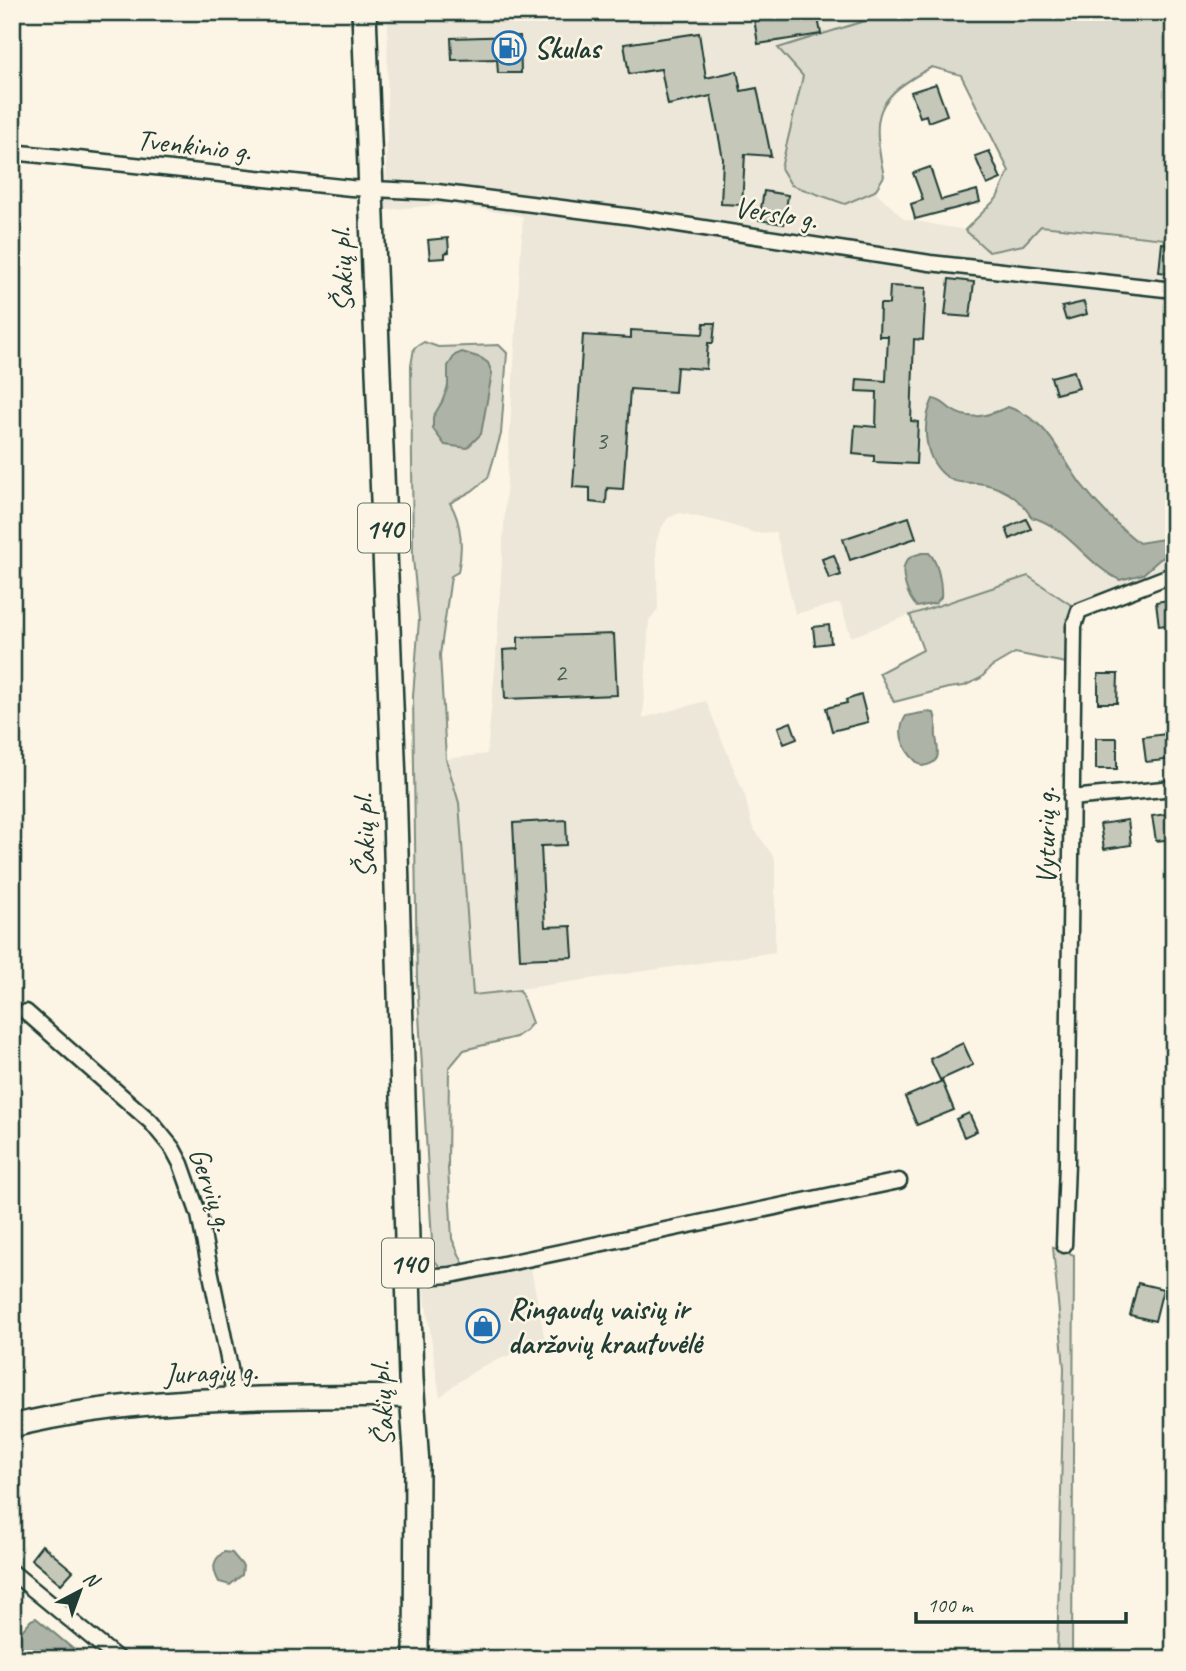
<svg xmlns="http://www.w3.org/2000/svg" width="1186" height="1671" viewBox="0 0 1186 1671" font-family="Caveat,sans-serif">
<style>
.built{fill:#ece7d8}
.green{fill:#dcdacc;stroke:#7e8c80;stroke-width:2}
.water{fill:#aeb3a7;stroke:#758479;stroke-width:2}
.building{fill:#c5c7b9;stroke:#1f3d34;stroke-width:2}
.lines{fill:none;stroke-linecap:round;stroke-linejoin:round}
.street-casing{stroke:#1f3d34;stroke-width:19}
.secondary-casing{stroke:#1f3d34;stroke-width:26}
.primary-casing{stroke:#1f3d34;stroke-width:28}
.street{stroke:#fcf5e5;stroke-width:14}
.secondary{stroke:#fcf5e5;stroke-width:21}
.primary{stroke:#fcf5e5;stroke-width:23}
.labels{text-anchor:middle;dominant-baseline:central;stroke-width:5;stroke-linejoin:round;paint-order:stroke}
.number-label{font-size:26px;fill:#486055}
.shield{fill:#fcf5e5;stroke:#617469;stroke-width:2}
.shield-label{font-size:28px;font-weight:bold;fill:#1f3d34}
.poi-label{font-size:30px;font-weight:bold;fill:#1f3d34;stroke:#fcf5e5;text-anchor:start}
.street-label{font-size:30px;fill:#1f3d34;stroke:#fcf5e5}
</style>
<rect width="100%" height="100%" fill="#fcf5e5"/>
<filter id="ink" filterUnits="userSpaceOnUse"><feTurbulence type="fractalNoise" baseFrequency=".0143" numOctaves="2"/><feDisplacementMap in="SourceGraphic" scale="14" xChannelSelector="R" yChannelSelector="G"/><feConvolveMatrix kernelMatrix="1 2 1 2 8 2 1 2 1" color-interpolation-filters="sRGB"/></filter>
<g filter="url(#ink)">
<path class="built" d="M388,12h505l-115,36 25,27 -22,93 10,17 54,19 30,-13 29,28 61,11 24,22 34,-7 18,-19 133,14v326l-100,41 -47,-31 -117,39 -59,22 -11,-34 -45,11 -19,-82 -21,1 -34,-11 -41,-9 -12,5 -8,12 -4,13 2,66 -9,11 -6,98 63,-17 39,95 7,30 23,33v93l-302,44 -14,-193 -13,-44 41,-5 9,-96 27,-442 -76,-12 -61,6z
M530,1264l15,76 -64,27 -27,18 -14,12 -17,-113z"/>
<path class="green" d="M893,12h281v228l-133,-14 -18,19 -34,7 -24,-22 32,-32 12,-27 -48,-96 -29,-8c-58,31 -61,47 -48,109l-9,15 -30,13 -54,-19 -10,-17 22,-92 -25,-28z
M424,342l14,5 61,-2 8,8 -6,81 -13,44 -16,13 -22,12c12,20 13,46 8,69l-7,4 -11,79 6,104 13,44 14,192 47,-5 12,33 -6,7 -10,7 -52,13 -15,18 -1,100 4,71 12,26 -23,3 -8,-9 -16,-280 -4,-283 6,-76 -6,-62 -2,-192 3,-18z
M1028,576l46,31 -8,56 -51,-10 -24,14 -10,11 -17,8 -16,2 -54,14 -15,-29 44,-23 -13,-35z
M1053,1247l21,8 -2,404h-15l7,-291z"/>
<path class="water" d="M462,352l19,6 7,5 4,10 -11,61 -14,14 -22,-3 -12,-16v-12l9,-15 6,-16v-20l7,-11z
M933,399c9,1 11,6 19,11 18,12 38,5 56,-3 42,14 49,45 73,77 17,22 37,42 58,59l24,-4 11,13 -14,7 -17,15 -23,6c-33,-15 -53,-54 -89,-63 -11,-20 -32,-32 -54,-34 -9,-1 -19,1 -27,-4 -27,-17 -29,-54 -17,-80z
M922,553h7c9,8 13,32 12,44l-5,6 -19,4c-9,-9 -18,-34 -11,-45 3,-6 10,-7 16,-9z
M927,712l7,1c4,9 1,14 2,23 2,16 7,27 -14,30 -16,-11 -28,-32 -16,-50z
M224,1552l8,1 11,13 -1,9 -12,10 -11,-3c-7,-13 -7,-22 5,-30z
M36,1618l49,41h-59l-11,-11 -3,-6 19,-22z"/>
<path class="building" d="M753,12h64l4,22 -63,10z
M699,33l7,45 31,-7 4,20 16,-3 14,68 -26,-2 -3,51 -21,-1 2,-45 -12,-63 -43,9 -7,-36 -32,5 -5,-30z
M520,36l1,37h-23l-1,-14 -45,1 -1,-22z
M936,84l11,31 -19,7 -2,-7 -6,2 -9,-25z
M989,151l12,28 -14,6 -12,-29z
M930,167l11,33 36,-10 3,12 -65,17 -4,-15 12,-4 -10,-27z
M764,191l24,4 -4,29 -25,-4z
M448,238l1,14 -4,1v5l-15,1 -2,-19z
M1162,243l12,2v29l-15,-2z
M949,279l25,3 -4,35 -25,-2z
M890,286l36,2 -3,52 -9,-1 -3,82 7,1 -2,42 -42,-2v-6l-21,-2 2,-29 21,2 1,-35 -21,-1 1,-12 29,2 2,-45h-9l1,-32h9z
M1084,302l3,12 -21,6 -4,-13z
M704,323h11l-2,20h-5l-2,26 -29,-2 -2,25 -45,-3 -7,100 -16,-1 -1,16 -16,-2v-14l-17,-1 10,-152 48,3v-8l72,4z
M1074,371l5,17 -23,6 -5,-17z
M909,517l7,21 -66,22 -7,-21z
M1026,519l5,10 -21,10 -4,-11z
M834,555l7,20 -12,4 -7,-20z
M1174,599v25l-15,2 -3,-24z
M829,625l2,18 -16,2 -2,-18z
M614,634l3,61 -112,4 -2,-49 15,-1v-12z
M1098,674h20l-1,29h-19z
M861,695l7,27 -36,9 -6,-23 21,-5 -1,-3z
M791,722l6,17 -13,5 -6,-17z
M1174,733v26l-28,3 -3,-25z
M1096,738h21v31h-21z
M1174,813v26l-18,2 -4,-25z
M566,820l1,25 -26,1 4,81 26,-1 2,31 -53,2 -7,-136z
M1128,820l3,25 -27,4 -4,-25z
M963,1043l10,22 -33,15 -10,-21z
M942,1081l12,29 -37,15 -12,-28z
M969,1113l8,18 -13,6 -8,-18z
M1138,1283l25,6 -8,32 -25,-6z
M489,1314l2,23 -13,2 -2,-24z
M42,1545l31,26 -12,13 -30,-25z"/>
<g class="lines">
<defs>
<path id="street" d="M12,152l339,36 86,4 196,25 297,46 244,27
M1071,798l103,-10
M26,1012l125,110 22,27 8,15 18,51 31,153 4,32
M1064,1245l3,-82 7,-537 5,-15 95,-37
M408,1278l43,-3 448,-94
M12,1572l106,87"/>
<path id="secondary" d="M12,1426c127,-32 270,-28 401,-30"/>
<path id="primary" d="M364,12l30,770 17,597 6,86 -1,194"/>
</defs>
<use href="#street" class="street-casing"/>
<use href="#secondary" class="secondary-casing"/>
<use href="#primary" class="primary-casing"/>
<use href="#street" class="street"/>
<use href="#secondary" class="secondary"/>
<use href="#primary" class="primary"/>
</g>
</g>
<defs>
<symbol id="fuel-ring" viewBox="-11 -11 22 22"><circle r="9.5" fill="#fcf5e5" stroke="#1f6fb2" stroke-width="1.5"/><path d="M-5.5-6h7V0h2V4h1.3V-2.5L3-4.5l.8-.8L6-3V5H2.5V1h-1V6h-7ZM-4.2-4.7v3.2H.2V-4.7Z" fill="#1f6fb2"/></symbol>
<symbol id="shop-ring" viewBox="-11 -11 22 22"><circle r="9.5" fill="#fcf5e5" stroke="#1f6fb2" stroke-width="1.5"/><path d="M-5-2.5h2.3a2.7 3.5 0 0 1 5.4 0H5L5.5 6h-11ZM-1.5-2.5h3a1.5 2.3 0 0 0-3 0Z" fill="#1f6fb2"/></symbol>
</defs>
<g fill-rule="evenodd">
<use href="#fuel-ring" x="490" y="29" width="38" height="38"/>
<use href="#shop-ring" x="464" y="1307" width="38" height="38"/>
</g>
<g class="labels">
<g class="number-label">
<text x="601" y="440">3</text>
<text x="560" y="672">2</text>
</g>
<g class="shield">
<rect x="358" y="503.5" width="52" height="49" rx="5"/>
<rect x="382" y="1238.5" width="52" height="49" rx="5"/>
</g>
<g class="shield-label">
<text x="384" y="528">140</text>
<text x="408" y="1263">140</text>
</g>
<g class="poi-label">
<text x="534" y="48">Skulas</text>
<text x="508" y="1309">Ringaudų vaisių ir<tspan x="508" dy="34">daržovių krautuvėlė</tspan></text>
</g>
<g class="street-label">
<text transform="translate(194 145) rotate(6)">Tvenkinio g.</text>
<text transform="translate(776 213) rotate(9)">Verslo g.</text>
<text transform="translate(342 270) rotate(-92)">Šakių pl.</text>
<text transform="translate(364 836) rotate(-92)">Šakių pl.</text>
<text transform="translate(1045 836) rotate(-90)">Vyturių g.</text>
<text transform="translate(212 1189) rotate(71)">Gervių g.</text>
<text transform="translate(211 1372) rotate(-2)">Juragių g.</text>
<text transform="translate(382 1404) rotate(-93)">Šakių pl.</text>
</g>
</g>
<rect width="1186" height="1671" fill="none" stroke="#fcf5e5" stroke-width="42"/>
<rect x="21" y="21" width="1144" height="1629" fill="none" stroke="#1f3d34" stroke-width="2.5" filter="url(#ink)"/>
<g transform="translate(80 1591) rotate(41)" stroke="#fcf5e5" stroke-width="5" paint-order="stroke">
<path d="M0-5L12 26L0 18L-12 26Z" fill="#1f3d34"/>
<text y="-10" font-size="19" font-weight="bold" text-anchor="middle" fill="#1f3d34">N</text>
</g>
<path d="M916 1612v10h210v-10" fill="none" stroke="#1f3d34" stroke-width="3.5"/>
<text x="927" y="1612" font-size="21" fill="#1f3d34" stroke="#fcf5e5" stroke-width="5" paint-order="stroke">100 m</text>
</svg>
